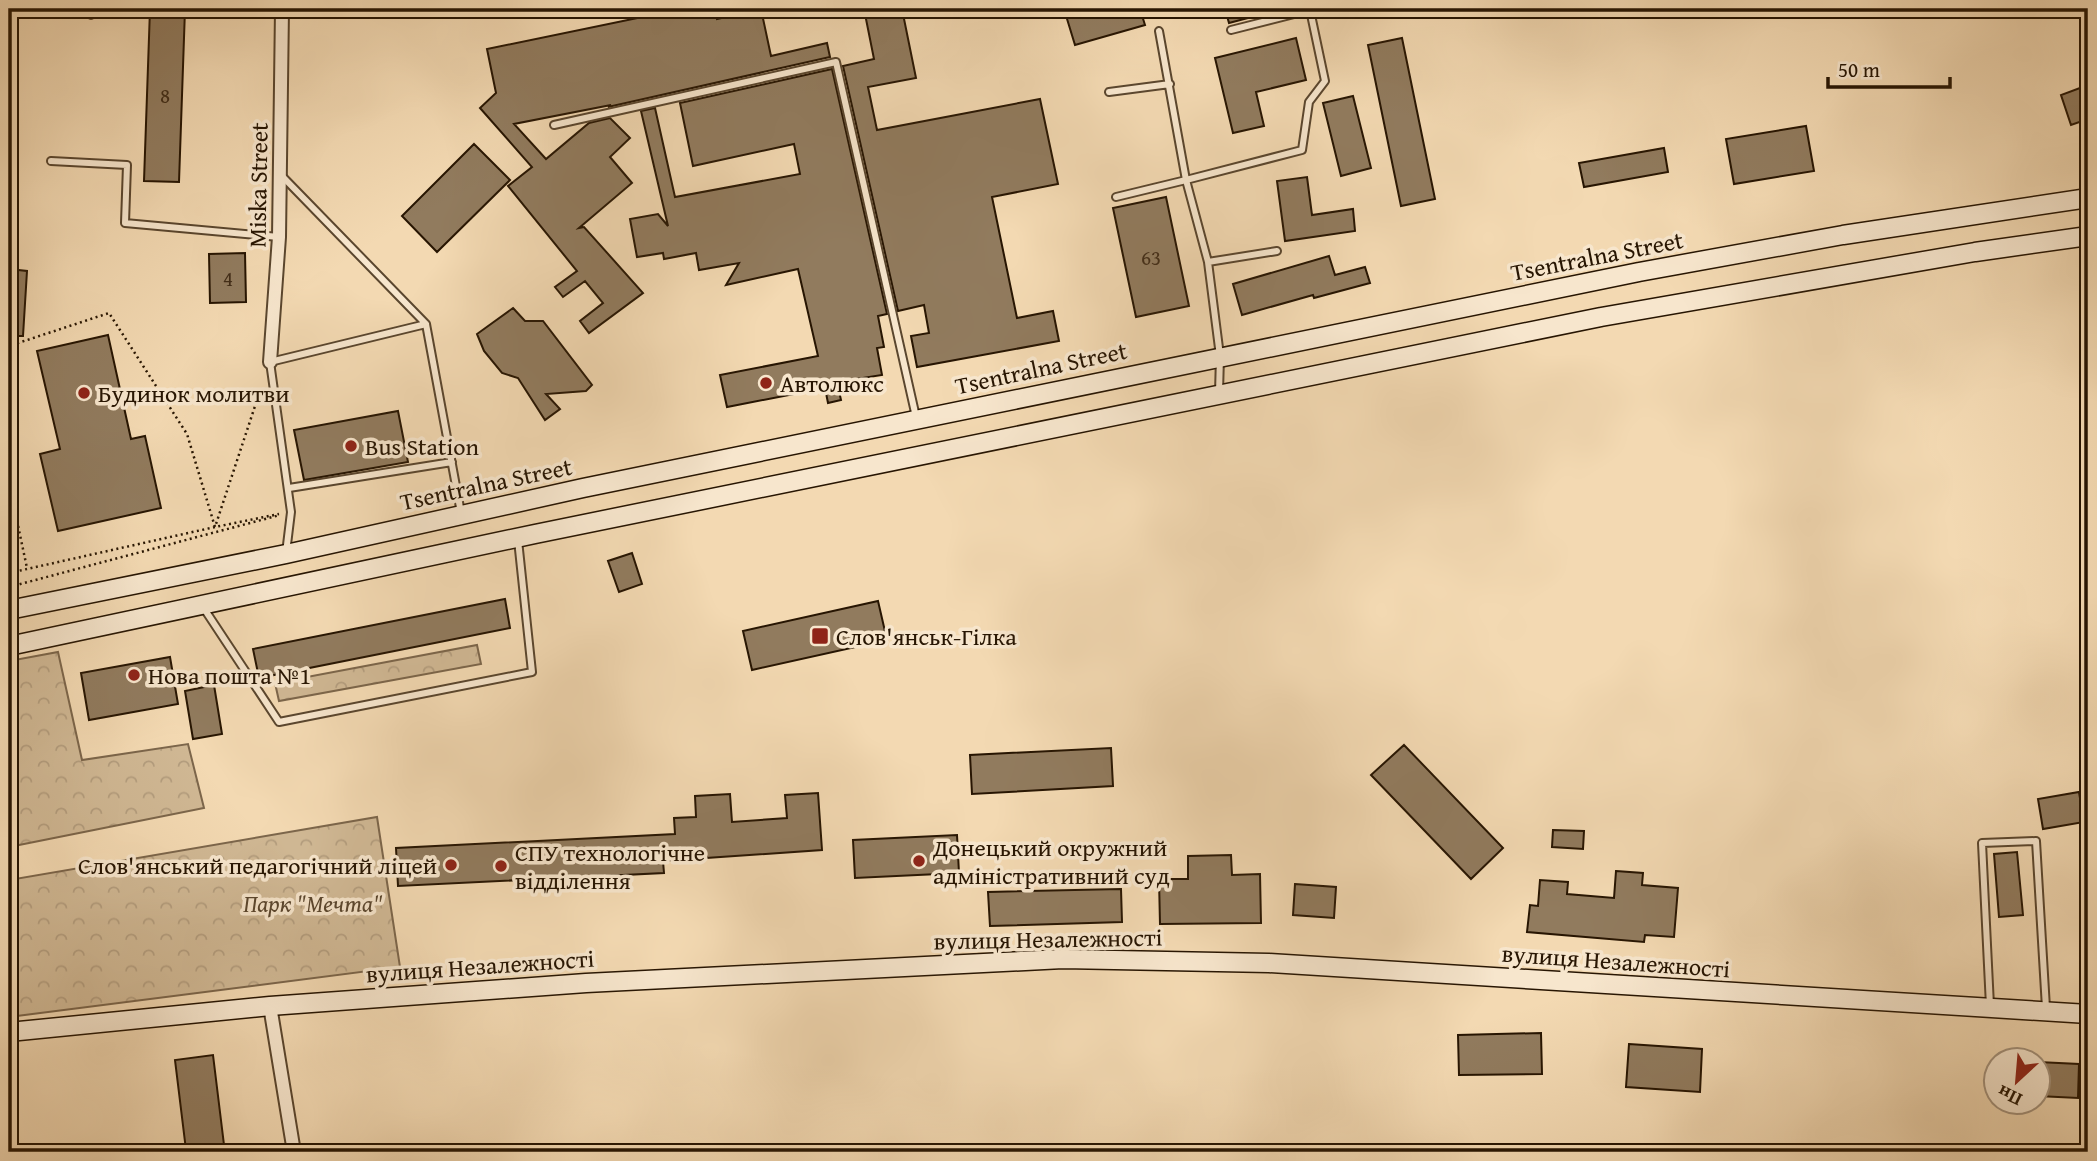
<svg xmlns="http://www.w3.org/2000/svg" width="2097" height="1161" viewBox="0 0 2097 1161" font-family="'Gentium Book Plus',serif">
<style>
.forest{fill:url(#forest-crowns);stroke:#7c664b;stroke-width:2}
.building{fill:#917b5e;stroke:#271502;stroke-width:2}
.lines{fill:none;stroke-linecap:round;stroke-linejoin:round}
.lane-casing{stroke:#5a462e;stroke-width:10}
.street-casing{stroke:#5a462e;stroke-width:16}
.secondary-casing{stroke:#271502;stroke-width:21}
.path{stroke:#271502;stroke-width:2.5;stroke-dasharray:2 3.5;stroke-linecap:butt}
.lane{stroke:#f7e6cd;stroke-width:6}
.street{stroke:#f7e6cd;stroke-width:12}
.secondary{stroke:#f7e6cd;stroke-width:18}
.poi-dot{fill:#8f2418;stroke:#f7e6cd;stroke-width:2.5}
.labels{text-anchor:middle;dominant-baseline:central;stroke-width:7;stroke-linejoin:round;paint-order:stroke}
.number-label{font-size:21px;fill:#422e19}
.street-label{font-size:24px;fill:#271502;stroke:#f7e6cd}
.poi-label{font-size:24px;fill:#271502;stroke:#f7e6cd;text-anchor:start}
.park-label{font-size:24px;font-style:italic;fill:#5a462e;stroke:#f7e6cd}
</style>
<defs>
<pattern id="forest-crowns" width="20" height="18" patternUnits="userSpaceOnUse" patternTransform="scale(1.75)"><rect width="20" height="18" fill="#d0b894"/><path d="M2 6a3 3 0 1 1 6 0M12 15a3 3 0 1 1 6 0" fill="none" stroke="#b39d7e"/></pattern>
</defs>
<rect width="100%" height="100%" fill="#f3d9b2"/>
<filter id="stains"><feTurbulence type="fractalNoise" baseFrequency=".00286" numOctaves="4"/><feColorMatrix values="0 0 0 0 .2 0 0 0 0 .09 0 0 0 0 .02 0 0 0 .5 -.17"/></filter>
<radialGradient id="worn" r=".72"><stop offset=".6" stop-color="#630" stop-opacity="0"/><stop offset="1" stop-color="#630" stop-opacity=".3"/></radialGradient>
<path class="forest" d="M477,645l4,19 -202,37 -4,-18z
M58,652l24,108 106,-16 16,64 -195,39v-186z
M377,817l23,150 -391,50v-137z"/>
<path class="building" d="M150,9h35l-6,173 -35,-1z
M681,9h34l2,10 44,-10 10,47 56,-13 3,14 -222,50 3,-2 -97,19 32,35 43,-36 21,-5 20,20 -20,19 22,26 -53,45 5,-1 59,66 -54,40 -9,-12 23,-18 -18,-22 -22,16 -8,-10 22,-16 -69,-85 24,-19 -52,-59 16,-15 -9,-44z
M864,9h38l14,69 -48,9 9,43 163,-31 18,85 -66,13 25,121 36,-7 6,30 -142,26 -6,-31 18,-3 -5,-28 -26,6 -55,-245 31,-7z
M1064,9h76l5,16 -70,20z
M1225,9h42v4l-38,10z
M1296,38l10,42 -50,12 8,34 -31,7 -18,-75z
M1402,38l33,161 -34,7 -33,-161z
M832,69l55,245 -9,2 6,31 -7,1 5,27 -45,7 4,18 -13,3 -3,-15 -98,19 -7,-32 98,-19 -20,-87 -72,16 13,-22 -40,7 -3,-17 -32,6 -1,-6 -26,4 -7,-38 28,-5 10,12 -27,-115 14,-3 20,89 125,-23 -6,-30 -101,22 -13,-63z
M2088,85v34l-17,6 -10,-30z
M1353,96l18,72 -30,8 -18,-73z
M1806,126l8,45 -80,13 -8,-45z
M474,144l36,36 -73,72 -35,-36z
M1664,148l4,24 -84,15 -5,-24z
M1307,177l5,38 41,-6 2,22 -70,10 -8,-60z
M1166,197l23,109 -53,11 -23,-109z
M245,253l1,49 -36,1 -1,-49z
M1329,256l6,19 30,-8 5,16 -56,15 -1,-3 -71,20 -9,-31z
M9,269l18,2 -4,65h-14z
M513,308l12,13h18l49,64 -6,6 -40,3 14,15 -15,11 -27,-42 -16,-5 -18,-22 -7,-17z
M108,335l23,104 14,-3 16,72 -103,23 -18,-77 20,-5 -23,-98z
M398,411l10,51 -104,18 -10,-50z
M632,553l10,31 -23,8 -11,-31z
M505,599l5,29 -251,50 -6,-29z
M878,601l9,39 -135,30 -9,-39z
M170,657l8,47 -89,16 -8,-47z
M214,685l8,49 -29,5 -8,-48z
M1404,745l99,103 -32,31 -100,-104z
M1111,748l2,38 -141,8 -2,-39z
M2079,792l5,30 -41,7 -5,-30z
M818,793l4,57 -159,11 1,12 -266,13 -2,-38 279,-14 -1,-16 22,-1 -1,-21 35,-2 2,28 55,-4 -2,-23z
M1553,830l31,1 -1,18 -31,-2z
M957,835l2,38 -104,5 -2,-38z
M2017,852l6,63 -24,2 -5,-63z
M1231,855l1,20 28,-1 1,49 -101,1 -1,-45h29v-23z
M1616,871l27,2 -1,12 36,3 -4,49 -29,-2 -1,7 -117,-10 3,-27 8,1 2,-26 28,2 -1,12 47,4z
M1295,884l41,3 -2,31 -41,-3z
M1121,889l1,33 -132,4 -2,-34z
M1541,1033l1,41 -83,1 -1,-40z
M1629,1044l73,5 -2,43 -74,-5z
M213,1055l11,90 -38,5 -11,-90z
M2038,1062l41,2 -1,34 -40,-2z"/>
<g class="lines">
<defs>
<path id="lane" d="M91,15v-6
M1231,30l79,-20 15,71 -16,21 -7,48 -116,30 22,82 69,-11
M1109,92l61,-8
M554,125l282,-63 80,355
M51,161l76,4 -2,58 154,14
M281,175l145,149
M1116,197l70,-17 -27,-149
M1208,262l12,94 -1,37
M289,488l163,-26
M286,553l5,-41 -21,-150 156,-38 35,189
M203,607l76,115 253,-50 -14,-132
M1990,1006l-8,-163 54,-2 10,167"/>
<path id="street" d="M270,362l9,-125 3,-228
M270,1006l24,146"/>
<path id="secondary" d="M9,610l277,-56 297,-66 1056,-216 204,-37 245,-37
M9,646l526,-112 1066,-217 374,-65 113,-16
M9,1032l261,-26 316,-23 477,-24 206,4 819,51"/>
</defs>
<use href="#lane" class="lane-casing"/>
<use href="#street" class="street-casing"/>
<use href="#secondary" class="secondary-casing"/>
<path class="path" d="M9,345h3l-3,84
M12,345l97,-32 78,121 28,93 64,-13
M9,483l18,85
M9,573l206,-46 46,-139
M9,587l271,-72"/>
<use href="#lane" class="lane"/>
<use href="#street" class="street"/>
<use href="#secondary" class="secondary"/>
</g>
<g class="poi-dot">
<circle cx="766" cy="383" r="7"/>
<circle cx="84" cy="393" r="7"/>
<circle cx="351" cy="446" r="7"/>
<rect x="811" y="627" width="18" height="18" rx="3.5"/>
<circle cx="134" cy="675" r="7"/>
<circle cx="919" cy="861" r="7"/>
<circle cx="451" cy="865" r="7"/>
<circle cx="501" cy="866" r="7"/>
</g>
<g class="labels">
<g class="number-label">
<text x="165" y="95">8</text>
<text x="1151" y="257">63</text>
<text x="228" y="278">4</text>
</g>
<g class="street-label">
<text transform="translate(258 185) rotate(-89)">Miska Street</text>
<text transform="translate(1597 256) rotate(-11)">Tsentralna Street</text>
<text transform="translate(1041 368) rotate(-12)">Tsentralna Street</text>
<text transform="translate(486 484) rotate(-12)">Tsentralna Street</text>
<text transform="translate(1048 939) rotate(-1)">вулиця Незалежності</text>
<text transform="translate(1616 961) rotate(4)">вулиця Незалежності</text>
<text transform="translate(480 966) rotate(-4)">вулиця Незалежності</text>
</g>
<g class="poi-label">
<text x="780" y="383">Автолюкс</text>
<text x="98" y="393">Будинок молитви</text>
<text x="365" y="446">Bus Station</text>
<text x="836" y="636">Слов'янськ-Гілка</text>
<text x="148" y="675">Нова пошта №1</text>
<text x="933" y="847">Донецький окружний<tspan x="933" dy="28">адміністративний суд</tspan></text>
<text x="515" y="852">СПУ технологічне<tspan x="515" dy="28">відділення</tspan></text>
<text x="437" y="865" text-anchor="end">Слов'янський педагогічний ліцей</text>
</g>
<g class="park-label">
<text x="313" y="903">Парк "Мечта"</text>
</g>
</g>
<rect width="2097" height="1161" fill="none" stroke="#f3d9b2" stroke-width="35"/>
<rect x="10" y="10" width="2076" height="1140" fill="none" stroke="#271502" stroke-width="3.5"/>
<rect x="18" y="18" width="2062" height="1126" fill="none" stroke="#271502" stroke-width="2"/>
<g transform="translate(2017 1081) rotate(206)"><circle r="33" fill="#f7e6cd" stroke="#a4927c" stroke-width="2"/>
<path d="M0-5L12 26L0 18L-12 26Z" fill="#8f2418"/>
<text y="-10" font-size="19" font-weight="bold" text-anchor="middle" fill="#271502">Пн</text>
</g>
<path d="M1828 77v10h122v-10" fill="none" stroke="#271502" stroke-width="3.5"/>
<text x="1838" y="77" font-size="21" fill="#271502" stroke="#f7e6cd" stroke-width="5" paint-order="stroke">50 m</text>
<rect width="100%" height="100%" filter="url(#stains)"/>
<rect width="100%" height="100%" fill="url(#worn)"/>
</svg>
